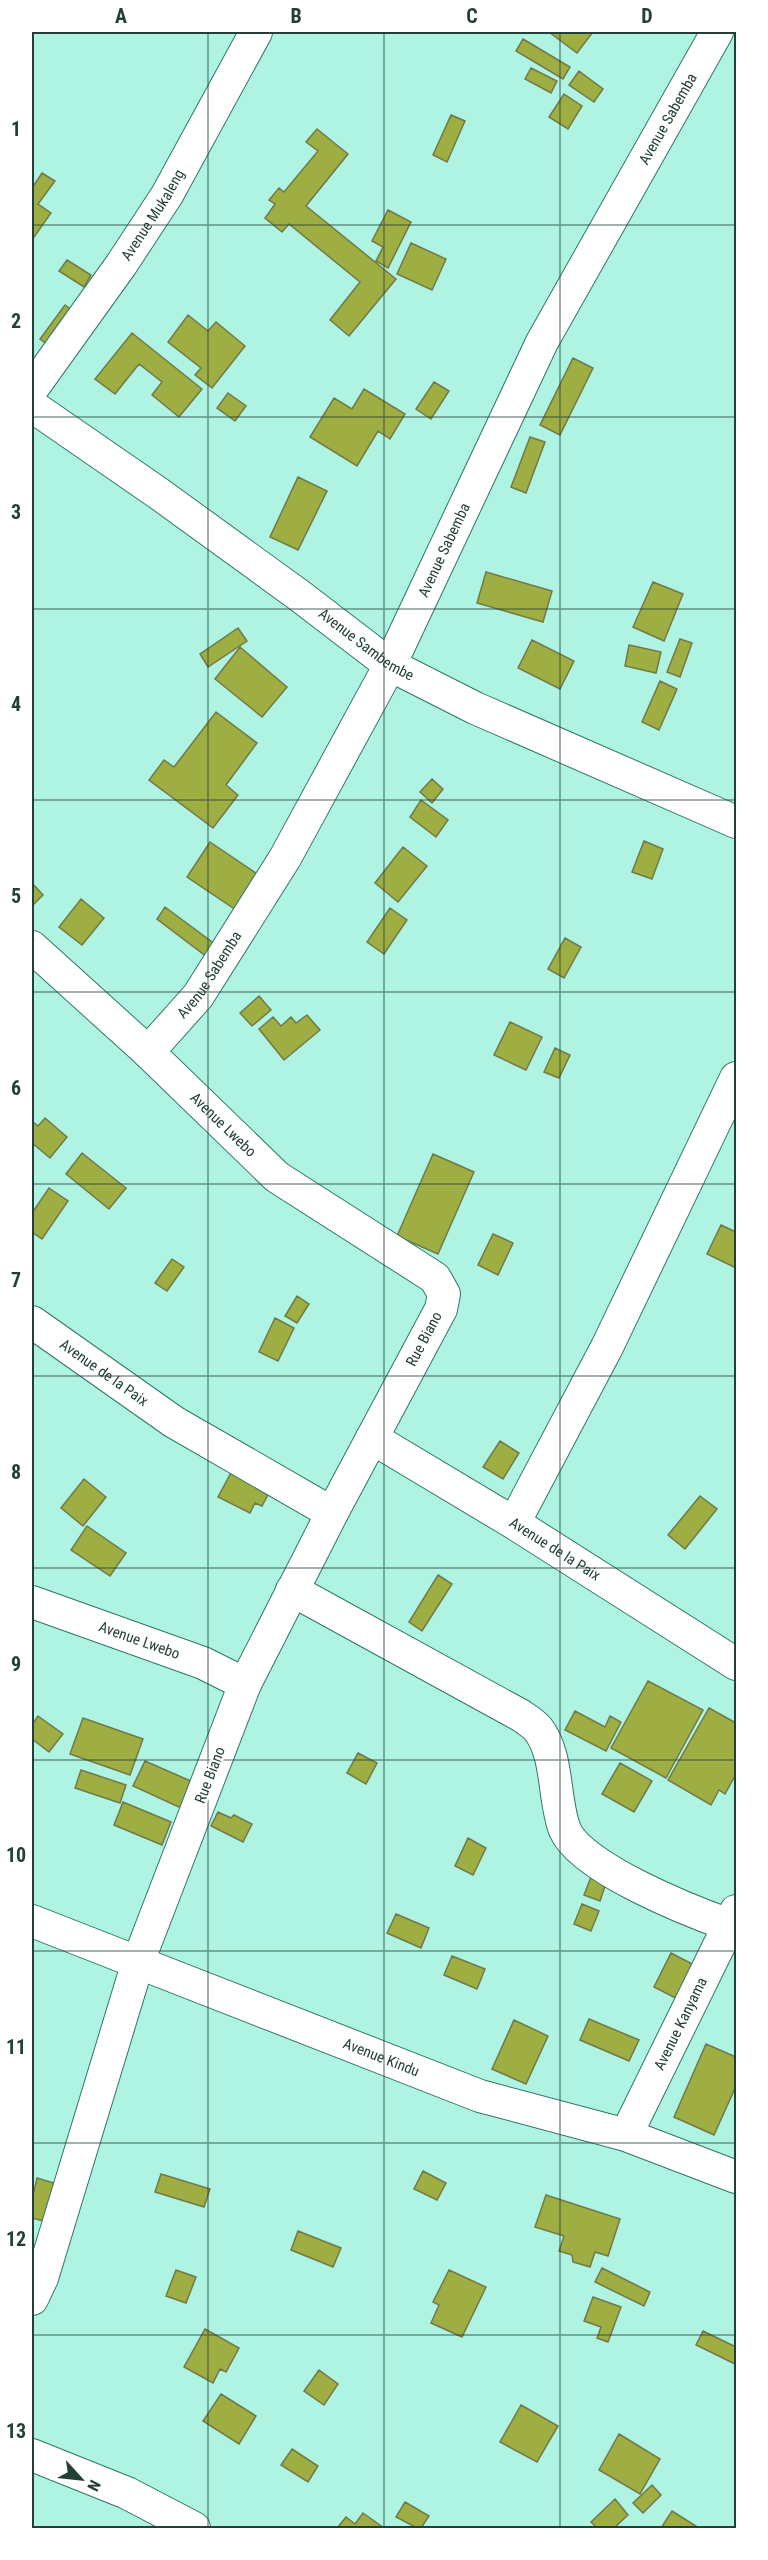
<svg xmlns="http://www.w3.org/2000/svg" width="768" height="2560" viewBox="0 0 768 2560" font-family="'Roboto Condensed',sans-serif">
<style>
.building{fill:#9eae42;stroke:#707947;stroke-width:1.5}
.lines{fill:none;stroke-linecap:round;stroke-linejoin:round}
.minor-casing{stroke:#317567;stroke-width:34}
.minor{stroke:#fff;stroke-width:32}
.grid{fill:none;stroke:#223f38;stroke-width:1.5;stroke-opacity:0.55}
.labels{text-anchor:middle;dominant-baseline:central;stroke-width:5;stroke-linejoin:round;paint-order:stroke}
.street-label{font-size:15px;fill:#223f38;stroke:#fff}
.neatline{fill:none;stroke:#223f38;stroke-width:2}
.grid-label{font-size:20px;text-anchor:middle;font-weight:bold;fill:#223f38}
</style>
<rect width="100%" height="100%" fill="#aff4e3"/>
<path class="building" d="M549,32h44l-16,21z
M523,39l47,28 -7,12 -47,-28z
M531,68l26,13 -6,12 -26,-14z
M579,71l24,18 -9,13 -25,-17z
M564,94l18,12 -14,23 -19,-12z
M451,115l14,6 -18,41 -14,-7z
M317,129l31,25 -42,52 90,73 -47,57 -19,-16 30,-38 -71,-58 -7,8 -17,-14 10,-14 -6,-4 10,-12 5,4 34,-41 -12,-9z
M42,173l13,8 -17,23 13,9 -19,27v-52z
M388,210l23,12 -23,46 -12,-7 7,-14 -11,-6z
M411,243l35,16 -14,31 -35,-16z
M67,260l24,15 -7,12 -25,-16z
M65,305l13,9 -24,35 -14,-10z
M188,315l20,16 8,-9 29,24 -33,42 -17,-13 6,-7 -33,-26z
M132,333l70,56 -23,28 -27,-22 10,-13 -23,-18 -24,30 -20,-15z
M573,358l20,10 -33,67 -20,-10z
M434,382l15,9 -18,28 -15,-10z
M364,389l41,25 -15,25 -12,-8 -21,35 -47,-29 24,-39 18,11z
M228,393l18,13 -11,15 -18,-13z
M530,437l15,5 -19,51 -15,-6z
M298,477l29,14 -29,59 -28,-13z
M486,572l66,19 -9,31 -66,-19z
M653,582l30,12 -19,47 -31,-14z
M238,628l9,13 -39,26 -8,-13z
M680,639l12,4 -12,34 -13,-5z
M532,640l42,21 -14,28 -42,-21z
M629,645l32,7 -5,21 -31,-7z
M240,647l47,40 -25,30 -47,-38z
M660,681l17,8 -18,41 -17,-8z
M216,712l41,31 -31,42 12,10 -25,33 -64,-48 15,-20 10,7z
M432,779l11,10 -11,14 -12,-11z
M421,800l27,20 -12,17 -26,-20z
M644,841l19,8 -11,30 -20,-7z
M210,842l59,40 -24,34 -58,-39z
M403,847l24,19 -29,36 -23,-19z
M32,883l11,12 -11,11z
M81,899l23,19 -22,27 -23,-18z
M165,907l51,38 -9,12 -50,-38z
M390,908l17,12 -23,34 -17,-12z
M565,938l16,9 -17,31 -16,-9z
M259,996l12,14 -19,16 -12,-13z
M307,1015l13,15 -36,30 -25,-31 14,-12 8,9 10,-9 5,6z
M510,1022l32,15 -16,33 -32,-15z
M555,1048l15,7 -11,23 -15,-6z
M45,1118l22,19 -17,21 -18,-15v-22l6,5z
M82,1153l44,35 -17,21 -43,-35z
M433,1154l41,18 -36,82 -41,-18z
M49,1188l19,13 -26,38 -10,-7v-19z
M721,1225l15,7v36l-29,-14z
M493,1234l20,9 -15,32 -20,-10z
M172,1259l12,8 -17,24 -12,-8z
M297,1296l12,8 -12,19 -12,-7z
M275,1318l19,10 -16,33 -19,-9z
M500,1441l19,12 -16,26 -20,-12z
M233,1469l38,20 -9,17 -7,-3 -5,10 -32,-16z
M84,1479l22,18 -23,29 -22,-18z
M700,1496l17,13 -32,40 -17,-14z
M87,1526l39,27 -16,23 -39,-26z
M438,1575l14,9 -30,47 -13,-9z
M648,1681l55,29 -37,68 -55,-30z
M709,1708l27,15v51l-11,20 -6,-4 -8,15 -43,-25z
M575,1711l30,16 5,-11 11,6 -15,29 -41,-21z
M38,1716l25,18 -14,18 -17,-13v-14z
M83,1718l60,21 -13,36 -60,-21z
M358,1753l19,10 -11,21 -19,-11z
M145,1761l48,21 -12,26 -48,-22z
M620,1763l32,18 -18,31 -32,-18z
M81,1770l45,15 -6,18 -45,-15z
M123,1802l48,20 -9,23 -48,-20z
M218,1812l13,6 3,-3 18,9 -9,18 -32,-16z
M468,1838l18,10 -13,27 -18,-9z
M591,1877l15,6 -6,18 -16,-6z
M582,1904l17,7 -8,20 -17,-7z
M396,1914l33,14 -8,20 -34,-15z
M671,1953l29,15 -17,34 -29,-15z
M452,1956l33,13 -8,20 -33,-14z
M589,2019l50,21 -10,21 -49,-21z
M514,2020l34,16 -22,48 -34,-15z
M706,2044l30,13v29l-22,49 -40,-18z
M423,2171l23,12 -9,17 -23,-11z
M161,2174l49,15 -6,18 -49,-15z
M37,2178l20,6 -10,38 -15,-4v-19z
M546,2195l74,24 -12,37 -13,-4 -5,15 -17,-5 -1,-7 -13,-4 5,-15 -29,-9z
M298,2231l43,17 -8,19 -42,-17z
M602,2268l48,24 -6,14 -49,-24z
M176,2270l20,7 -10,26 -20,-7z
M449,2270l37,17 -24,50 -31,-14 8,-18 -6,-3z
M593,2297l28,10 -13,35 -11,-4 4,-11 -17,-6z
M205,2329l34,19 -13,24 -6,-3 -7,14 -29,-16z
M703,2331l33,16 -1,17 -39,-19z
M319,2370l19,14 -14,21 -20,-14z
M221,2394l35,22 -17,28 -36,-23z
M521,2405l37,21 -21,36 -37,-20z
M619,2434l41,25 -20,35 -41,-24z
M292,2449l26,17 -10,16 -27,-17z
M652,2485l9,10 -18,18 -10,-10z
M615,2499l13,16 -14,13h-17l-6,-6z
M405,2502l24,14 -8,12h-4l-21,-11z
M672,2511l27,17h-38z
M363,2513l21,15h-47l9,-11 9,7z"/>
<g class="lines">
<defs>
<g id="minor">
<path id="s1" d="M32,389l89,-124 46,-70 89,-163"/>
<path id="s2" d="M32,406l126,87 142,103 90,69 85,43 261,114"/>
<path id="s3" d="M32,947l116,105 129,125 158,101 9,16 -3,15 -109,204 -87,171 -107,278 -96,316 -10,21"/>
<path id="s4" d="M148,1052l50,-56 87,-138 105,-193 152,-323 175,-310"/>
<path id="s5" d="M32,1322l142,100 158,91"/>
<path id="s6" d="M372,1438l142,85 222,141"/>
<path d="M514,1523l93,-176 129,-269"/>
<path d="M292,1590l228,125c6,4 14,9 18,14 21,27 15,71 27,101 16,38 125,81 164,95"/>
<path id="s7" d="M32,1602l171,61 42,21"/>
<path id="s8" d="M32,1921l448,175 146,39 110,42"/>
<path id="s9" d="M626,2135l110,-224"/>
<path d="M32,2455l95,38 67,35"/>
</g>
</defs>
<use href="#minor" class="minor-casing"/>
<use href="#minor" class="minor"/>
</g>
<path class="grid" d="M208,32v2496M384,32v2496M560,32v2496M32,225h704M32,417h704M32,609h704M32,800h704M32,992h704M32,1184h704M32,1376h704M32,1568h704M32,1760h704M32,1951h704M32,2143h704M32,2335h704"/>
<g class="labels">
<g class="street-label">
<text stroke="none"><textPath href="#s4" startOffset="1071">Avenue Sabemba</textPath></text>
<text stroke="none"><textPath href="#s1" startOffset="212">Avenue Mukaleng</textPath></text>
<text stroke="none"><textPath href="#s4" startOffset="585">Avenue Sabemba</textPath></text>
<text stroke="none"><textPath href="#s2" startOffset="411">Avenue Sambembe</textPath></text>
<text stroke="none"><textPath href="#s4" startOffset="99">Avenue Sabemba</textPath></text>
<text stroke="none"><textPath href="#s3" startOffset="261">Avenue Lwebo</textPath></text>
<text transform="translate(424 1339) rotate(-62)">Rue Biano</text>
<text stroke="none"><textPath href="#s5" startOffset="88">Avenue de la Paix</textPath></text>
<text stroke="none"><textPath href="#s6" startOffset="214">Avenue de la Paix</textPath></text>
<text stroke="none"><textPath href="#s7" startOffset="114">Avenue Lwebo</textPath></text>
<text transform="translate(210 1775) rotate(-69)">Rue Biano</text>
<text stroke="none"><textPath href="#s9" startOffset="124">Avenue Kanyama</textPath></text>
<text stroke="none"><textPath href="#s8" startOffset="375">Avenue Kindu</textPath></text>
</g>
</g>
<rect width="768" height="2560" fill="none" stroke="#ffffff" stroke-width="66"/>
<g transform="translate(81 2479) rotate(117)" stroke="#ffffff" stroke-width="4.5" paint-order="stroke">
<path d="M0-4.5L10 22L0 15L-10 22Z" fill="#223f38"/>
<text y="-9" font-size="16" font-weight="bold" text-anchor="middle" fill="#223f38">N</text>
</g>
<rect x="33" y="33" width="702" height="2494" class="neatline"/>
<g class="grid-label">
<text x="121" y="23">A</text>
<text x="296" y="23">B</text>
<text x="472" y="23">C</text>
<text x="647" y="23">D</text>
<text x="16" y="136">1</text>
<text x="16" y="328">2</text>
<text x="16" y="519">3</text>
<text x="16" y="711">4</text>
<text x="16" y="903">5</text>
<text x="16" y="1095">6</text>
<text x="16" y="1287">7</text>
<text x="16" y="1479">8</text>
<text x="16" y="1671">9</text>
<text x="16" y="1862">10</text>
<text x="16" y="2054">11</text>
<text x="16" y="2246">12</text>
<text x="16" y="2438">13</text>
</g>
</svg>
